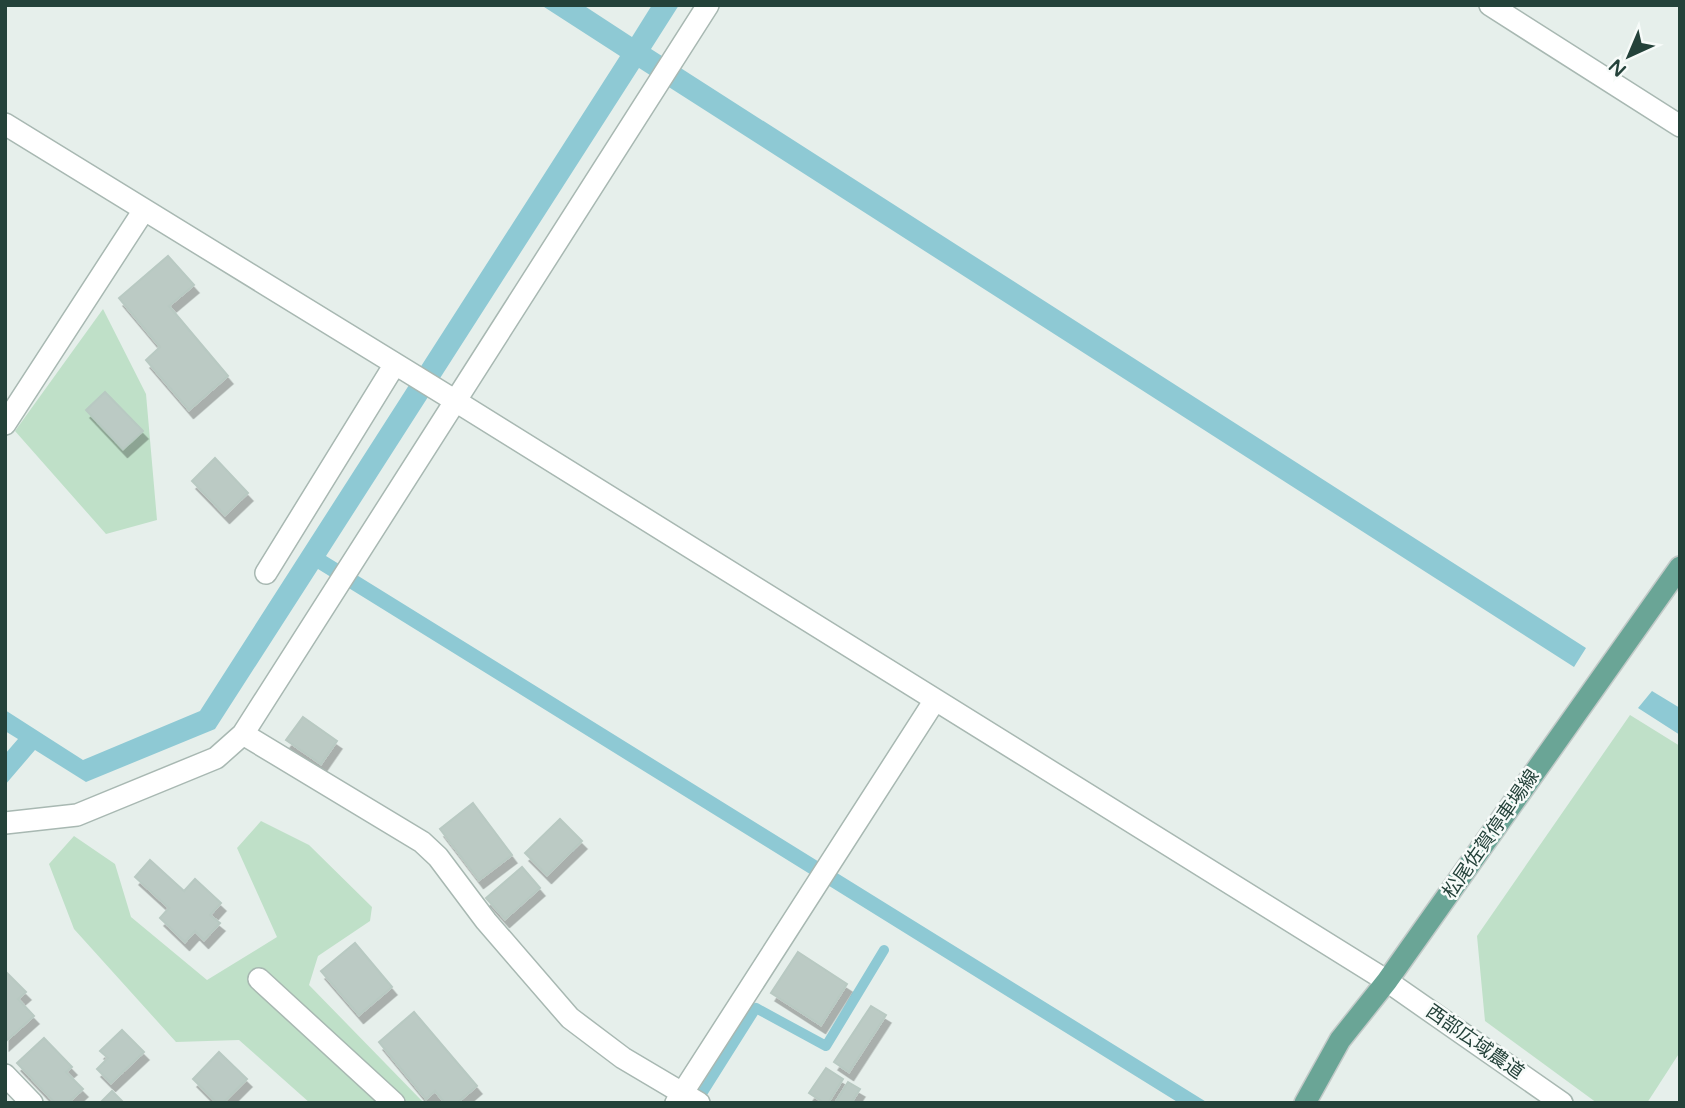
<svg xmlns="http://www.w3.org/2000/svg" width="1685" height="1108" viewBox="0 0 1685 1108" font-family="'Varela Round','Noto Sans JP',sans-serif">
<style>
.green{fill:#bfe0c8}
.water{fill:#8ec9d4}
.lines{fill:none;stroke-linecap:round;stroke-linejoin:round}
.stream{stroke:#8ec9d4;stroke-width:10}
.building{fill:#bbcac4;stroke:#b8c9c2;stroke-width:2;filter:url(#shadow)}
.minor-casing{stroke:#a8b8b2;stroke-width:24}
.major-casing{stroke:#c2cac8;stroke-width:24}
.minor{stroke:#fff;stroke-width:21}
.major{stroke:#6aa596;stroke-width:21}
.labels{text-anchor:middle;dominant-baseline:central;stroke-width:5;stroke-linejoin:round;paint-order:stroke}
.street-label{font-size:19px;fill:#24423a;stroke:#f7fbf9}
</style>
<defs>
<filter id="shadow"><feDropShadow dx="4.5" dy="8" stdDeviation="0" flood-color="#0004"/></filter>
</defs>
<rect width="100%" height="100%" fill="#e6efeb"/>
<path class="green" d="M103,309l43,85 11,126 -51,14 -91,-103z
M1630,715l50,31v306l-33,51h-50l-112,-82 -8,-85z
M261,821l48,24 63,62 -2,14 -52,35 -9,29 115,118h-114l-71,-63 -63,2 -102,-113 -25,-65 25,-28 41,28 16,53 76,63 70,-43 -40,-89z"/>
<path class="water" d="M541,5h42l49,32 20,-32h27l-28,44 935,599 -12,19 -935,-599 -313,488 882,547h-29l-861,-534 -103,160 -129,53 -51,-32 -30,35v-31l13,-15 -13,-8v-21l78,50 117,-49 420,-655z
M1652,691l28,17v27l-42,-27z"/>
<g class="lines">
<path class="stream" d="M703,1092l53,-84 70,38 58,-96"/>
</g>
<path class="building" d="M168,256l26,29 -25,21 59,70 -39,34 -43,-50 14,-13 -41,-49z
M105,392l38,39 -20,18 -37,-39z
M215,458l33,35 -23,22 -33,-34z
M303,717l34,24 -16,23 -35,-24z
M473,803l39,52 -33,25 -39,-51z
M560,819l22,22 -35,34 -22,-22z
M150,860l34,31 11,-12 26,24 -11,12 10,8 -16,17 -9,-9 -10,11 -25,-24 9,-10 -34,-31z
M522,867l18,21 -35,31 -19,-21z
M355,943l37,44 -33,28 -38,-44z
M798,952l49,32 -26,41 -50,-32z
M5,971l21,21 -8,7 16,17 -29,26z
M871,1006l15,9 -37,57 -15,-10z
M414,1012l63,74 -20,17h-12l-10,-12 -9,8 -47,-57z
M122,1030l22,22 -33,31 -14,-14 11,-11 -8,-7z
M44,1038l28,29 -6,5 17,17 -15,14h-13l-38,-40z
M219,1052l28,27 -24,24h-6l-24,-24z
M826,1068l17,11 -15,24h-4l-15,-10z
M848,1082l12,7 -9,14h-16z
M112,1091l12,12h-24z"/>
<g class="lines">
<defs>
<path id="minor" d="M1490,5l190,121
M5,124l449,276 933,581 175,122
M5,424l139,-214
M266,573l129,-209
M243,734l179,108 16,15 48,64 84,97 53,40 76,45
M5,823l72,-8 139,-57 27,-24 465,-729
M259,979l135,124
M5,1075l27,28
M676,1103l259,-403"/>
<path id="major" d="M1305,1103l35,-63 47,-59 293,-414"/>
</defs>
<use href="#minor" class="minor-casing"/>
<use href="#major" class="major-casing"/>
<use href="#minor" class="minor"/>
<use href="#major" class="major"/>
</g>
<g class="labels">
<g class="street-label">
<text transform="translate(1491 834) rotate(-55)">松尾佐賀停車場線</text>
<text transform="translate(1475 1042) rotate(35)">西部広域農道</text>
</g>
</g>
<rect width="1685" height="1108" fill="none" stroke="#24423a" stroke-width="14"/>
<g transform="translate(1629 56) rotate(224)" stroke="#f7fbf9" stroke-width="5" paint-order="stroke">
<path d="M0-5L12 26L0 18L-12 26Z" fill="#24423a"/>
<text y="-10" font-size="19" font-weight="bold" text-anchor="middle" fill="#24423a">N</text>
</g>
</svg>
